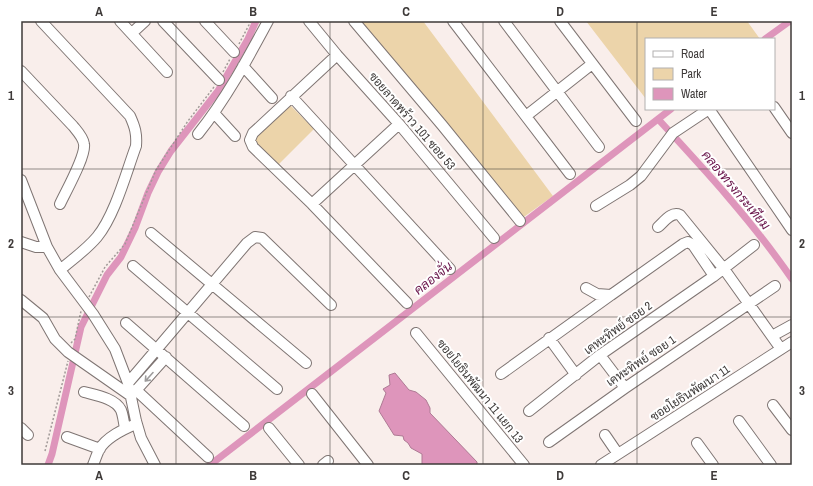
<svg xmlns="http://www.w3.org/2000/svg" width="813" height="486" viewBox="0 0 813 486" font-family="'Archivo Narrow',Sarabun,sans-serif">
<style>
.green{fill:#ecd4aa}
.water{fill:#de95bb;stroke:#ae7a94}
.lines{fill:none;stroke-linecap:round;stroke-linejoin:round}
.canal{stroke:#de95bb;stroke-width:7}
.minor-casing{stroke:#7f7573;stroke-width:12}
.path{stroke:#a19a98;stroke-width:1.5;stroke-dasharray:2 2;stroke-linecap:butt}
.minor{stroke:#fff;stroke-width:10}
.oneway{stroke:#9e9c9c}
.grid{fill:none;stroke:#3e3a39;stroke-width:1;stroke-opacity:0.55}
.labels{text-anchor:middle;dominant-baseline:central;stroke-width:4;stroke-linejoin:round;paint-order:stroke}
.street-label{font-size:12px;fill:#3e3a39;stroke:#fff}
.water-label{font-size:13px;font-style:italic;fill:#681349;stroke:#fff}
.neatline{fill:none;stroke:#3e3a39;stroke-width:1.5}
.grid-label{font-size:13px;text-anchor:middle;font-weight:bold;fill:#3e3a39}
</style>
<rect width="100%" height="100%" fill="#f9eeeb"/>
<path class="green" d="M356,21h67l130,175 -32,23z
M586,21h161l13,18h-114v60z
M289,104l25,25 -37,37 -25,-26z"/>
<path class="water" d="M395,373l14,17 7,2 10,8 4,8v5l47,49v3h-55v-11l-11,-6 -3,-5 -4,-3 -1,-4 -9,-1 -15,-24 7,-18 -3,-4 7,-4 -1,-10z"/>
<g class="lines">
<path class="canal" d="M765,39l25,-18
M658,119c47,51 94,102 134,160
M48,465l4,-11 29,-127 26,-52 14,-18 14,-29 13,-35 10,-21 13,-21 47,-60 30,-52 8,-18
M210,465l461,-356"/>
<defs>
<path id="minor" d="M41,21l89,95c5,11 7,18 6,30 -10,27 -21,69 -39,91 -10,12 -24,22 -37,33
M120,21l47,51
M163,21l56,59
M205,21l29,31
M309,21l28,34 62,69 95,114
M354,21l88,104 78,96
M453,21l117,153
M504,21l95,126
M560,21l76,100
M132,33l13,-12
M337,55l-84,78 -3,7 3,7 59,57 95,99
M243,66l29,32
M21,71l52,55c4,5 10,11 11,18 2,12 -18,47 -24,60
M291,96l159,173
M774,107l18,26
M709,109l83,121
M214,113l21,23
M526,116l66,-52
M198,134c28,-35 49,-74 70,-113
M21,180l26,67 13,23 33,44 22,35 13,34 8,38 5,17 14,27
M312,204l87,-80
M596,206l34,-21 11,-9 32,-43 36,-24
M658,227c6,-5 13,-16 22,-12l44,54 57,80
M151,233l155,130
M21,242l15,5h11
M133,266l144,123
M586,288l11,6 14,1 72,-51 5,-2 5,3 21,31
M21,300l22,18 12,21 13,13 63,44 35,-39
M126,323l118,103
M416,333l108,132
M772,336l20,-11
M549,338l27,37
M600,355l25,33
M501,374l110,-79
M128,383l119,-140 8,-6 7,1 69,67
M136,390l72,67
M84,392c11,3 31,6 37,18 2,5 3,12 4,19
M312,394l56,71
M773,405l19,25
M529,411l71,-56 114,-79 40,-31
M739,421l32,44
M21,428l7,7
M269,428l30,37
M605,435l13,19
M67,437l33,12
M549,442l76,-54 150,-102
M697,443l16,22
M93,465c2,-5 4,-11 6,-15 7,-13 25,-21 37,-26
M323,465l5,-4
M601,465l191,-123"/>
</defs>
<use href="#minor" class="minor-casing"/>
<path class="path" d="M239,44l12,-23
M223,72l7,-13
M89,297l16,-30 20,-23 31,-74 32,-49 26,-34
M71,343l4,-4 6,-28
M45,451l23,-90"/>
<use href="#minor" class="minor"/>
</g>
<defs><path id="oneway-shaft" d="M-6 0H5M1.5-3L5.5 0L1.5 3" fill="none" stroke-width="1.6" stroke-linecap="round" stroke-linejoin="round"/></defs>
<use class="oneway" href="#oneway-shaft" transform="translate(149 377) rotate(132)"/>
<path class="grid" d="M176,21v444M330,21v444M483,21v444M637,21v444M21,169h771M21,317h771"/>
<g class="labels">
<g class="street-label">
<text transform="translate(412 121) rotate(49)">ซอยลาดพร้าว 101 ซอย 53</text>
<text transform="translate(618 328) rotate(-36)">เคหะทิพย์ ซอย 2</text>
<text transform="translate(641 361) rotate(-34)">เคหะทิพย์ ซอย 1</text>
<text transform="translate(480 391) rotate(51)">ซอยโยธินพัฒนา 11 แยก 13</text>
<text transform="translate(690 393) rotate(-33)">ซอยโยธินพัฒนา 11</text>
</g>
<g class="water-label">
<text transform="translate(736 190) rotate(50)">คลองทรงกระเทียม</text>
<text transform="translate(433 278) rotate(-38)">คลองจั่น</text>
</g>
</g>
<rect width="813" height="486" fill="none" stroke="#ffffff" stroke-width="44"/>
<rect x="645" y="38" width="130" height="72" fill="#ffffff" stroke="#b2b0b0"/>
<rect x="653" y="51" width="20" height="6" fill="#ffffff" stroke="#b2b0b0"/>
<text x="681" y="58" font-size="12" fill="#3e3a39">Road</text>
<rect x="653" y="68" width="20" height="12" fill="#ecd4aa" stroke="#b2b0b0"/>
<text x="681" y="78" font-size="12" fill="#3e3a39">Park</text>
<rect x="653" y="88" width="20" height="12" fill="#de95bb" stroke="#b2b0b0"/>
<text x="681" y="98" font-size="12" fill="#3e3a39">Water</text>
<rect x="22" y="22" width="769" height="442" class="neatline"/>
<g class="grid-label">
<text x="99" y="16">A</text>
<text x="253" y="16">B</text>
<text x="406" y="16">C</text>
<text x="560" y="16">D</text>
<text x="714" y="16">E</text>
<text x="11" y="100">1</text>
<text x="802" y="100">1</text>
<text x="11" y="248">2</text>
<text x="802" y="248">2</text>
<text x="11" y="395">3</text>
<text x="802" y="395">3</text>
<text x="99" y="480">A</text>
<text x="253" y="480">B</text>
<text x="406" y="480">C</text>
<text x="560" y="480">D</text>
<text x="714" y="480">E</text>
</g>
</svg>
